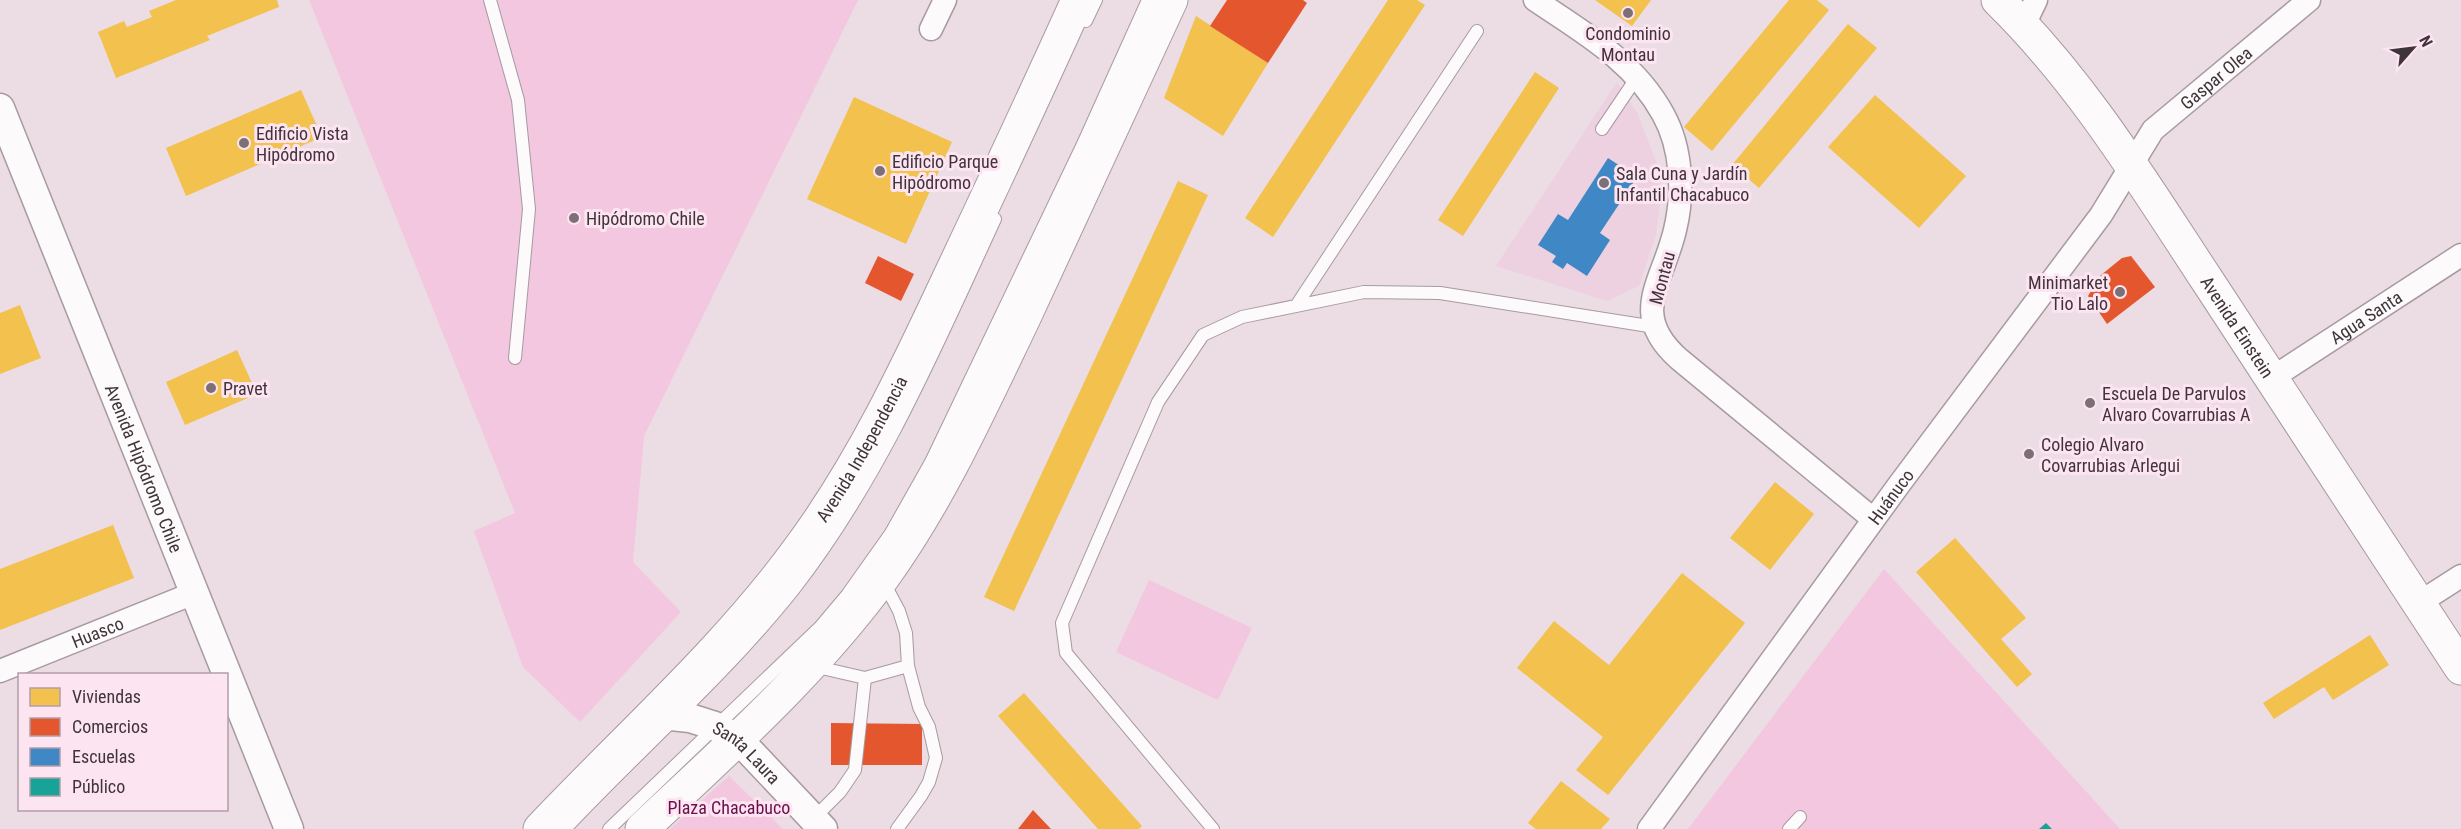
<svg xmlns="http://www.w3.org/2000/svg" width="2461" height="829" viewBox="0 0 2461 829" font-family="'Roboto Condensed',sans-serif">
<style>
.built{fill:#edd1e0}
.green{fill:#f3c7df}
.homes{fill:#f2c14e}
.shops{fill:#e4572e}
.schools{fill:#3f88c5}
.public{fill:#17a398}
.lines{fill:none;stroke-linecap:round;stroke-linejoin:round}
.service-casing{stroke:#a79aa0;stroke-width:14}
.minor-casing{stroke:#a79aa0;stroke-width:25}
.tertiary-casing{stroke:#a79aa0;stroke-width:31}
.secondary-casing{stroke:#a79aa0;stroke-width:35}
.primary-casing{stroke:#a79aa0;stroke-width:35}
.service{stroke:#fcfafb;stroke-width:12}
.minor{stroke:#fcfafb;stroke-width:22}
.tertiary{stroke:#fcfafb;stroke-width:28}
.secondary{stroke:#fcfafb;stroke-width:33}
.primary{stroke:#fcfafb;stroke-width:33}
.poi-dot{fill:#7c6f76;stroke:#fde4f1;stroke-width:2}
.labels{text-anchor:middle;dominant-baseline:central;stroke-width:6;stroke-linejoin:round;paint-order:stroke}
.poi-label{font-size:18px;fill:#40343b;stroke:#fde4f1;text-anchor:start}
.street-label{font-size:18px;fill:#40343b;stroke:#fde4f1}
.park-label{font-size:18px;fill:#6a0f4e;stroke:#fde4f1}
</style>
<rect width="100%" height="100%" fill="#ecdce4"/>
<path class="built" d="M1617,82l20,30 20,52 3,39 -4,32 -17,51 -32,15 -111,-35z"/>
<path class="green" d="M309,0h549l-214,436 -11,126 48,50 -101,110 -57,-55 -49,-136 41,-18z
M1884,569l236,260h-432z
M1149,580l103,48 -34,72 -102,-48z
M729,776l54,53h-113z"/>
<path class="homes" d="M176,0h101l2,7 -72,29 3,4 -94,38 -18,-46 26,-11 3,6 25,-10 -3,-6z
M1388,0h29l8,5 -152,232 -28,-19z
M1595,0h56l-19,26z
M1789,0h28l12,10 -117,141 -28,-24z
M1196,16l72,47 -45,73 -59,-38z
M1848,24l29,24 -118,140 -27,-23z
M1535,72l24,16 -96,148 -25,-16z
M301,90l21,47 -136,59 -20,-48z
M1875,95l91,81 -47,52 -91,-81z
M854,97l98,45 -46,102 -99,-45z
M1178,181l30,14 -194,416 -30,-14z
M20,305l21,53 -41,16v-61z
M237,350l20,44 -72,31 -19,-43z
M1775,482l39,32 -44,56 -40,-32z
M113,525l21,53 -134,52v-61z
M1955,538l71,80 -25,21 31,35 -15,13 -101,-115z
M1682,573l63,50 -137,172 -32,-25 27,-33 -86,-69 37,-47 55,44z
M2370,635l19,30 -56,35 -9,-13 -50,32 -11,-16z
M1024,693l118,133 -3,3h-41l-100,-113z
M1561,781l49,38 -9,10h-65l-8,-6z"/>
<path class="shops" d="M1227,0h76l4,3 -39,60 -58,-37z
M878,256l36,18 -13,27 -36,-18z
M2131,256l24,31 -48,37 -19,-28 13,-21 21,-17z
M831,723l91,1v41h-91z
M1033,810l18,19h-33z"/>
<path class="schools" d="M1608,158l29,19 -37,56 10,7 -23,36 -20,-13 -4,6 -11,-7 4,-6 -18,-11 20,-31 10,6z"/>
<path class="public" d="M2046,823l6,6h-13z"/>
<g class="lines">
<defs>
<path id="service" d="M490,0l28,100 11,109 -14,149
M1086,21l10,-21
M1602,129l35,-52
M1296,306l181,-275
M883,581l16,30 7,22 2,33 11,41 10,20 7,31 -7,24 -8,14 -24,33
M813,666l52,12 43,-12
M813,819l27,-27 15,-22 10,-92
M565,829c75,-80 160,-153 229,-240 87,-112 142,-242 201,-370
M609,829l211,-202 27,-32 44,-62 40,-71 152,-318 65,-144
M1213,829l-147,-176 -4,-30 96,-221 45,-67 39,-18 122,-25 76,1 215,34
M1789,829l11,-12"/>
<g id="minor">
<path d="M1535,0c49,33 99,61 128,114 19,34 21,79 12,116 -12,52 -47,84 4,129l194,160"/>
<path d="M2024,25l12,-25"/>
<path d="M931,29l14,-29"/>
<path id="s1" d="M2272,378l189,-123"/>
<path d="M2419,603l42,-27"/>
<path id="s2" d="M0,671l194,-78"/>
<path id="s3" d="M1649,829l249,-343 203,-271 52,-85 156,-130"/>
</g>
<g id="tertiary">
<path id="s4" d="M0,108l289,721"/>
<path id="s5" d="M652,714l38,4 25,8 23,13 85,90"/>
</g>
<g id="secondary">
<path id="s6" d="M1998,0c84,82 145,183 209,280 85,129 170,258 254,388"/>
</g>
<g id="primary">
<path id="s7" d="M540,829c89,-94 186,-179 262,-284 60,-82 104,-175 147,-267 44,-93 87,-185 129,-278"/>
<path d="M642,829c85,-80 173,-158 242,-253 56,-78 96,-167 138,-254 50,-107 100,-214 149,-322"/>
</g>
</defs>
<use href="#service" class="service-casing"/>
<use href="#minor" class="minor-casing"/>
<use href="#tertiary" class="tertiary-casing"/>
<use href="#secondary" class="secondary-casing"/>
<use href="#primary" class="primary-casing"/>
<use href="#service" class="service"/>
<use href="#minor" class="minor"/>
<use href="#tertiary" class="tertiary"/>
<use href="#secondary" class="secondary"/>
<use href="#primary" class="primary"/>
</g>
<g class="poi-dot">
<circle cx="1628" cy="13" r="6"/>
<circle cx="244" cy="143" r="6"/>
<circle cx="880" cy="171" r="6"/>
<circle cx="1604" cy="183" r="6"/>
<circle cx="574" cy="218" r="6"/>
<circle cx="2120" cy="292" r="6"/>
<circle cx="211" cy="388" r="6"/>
<circle cx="2090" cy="403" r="6"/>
<circle cx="2029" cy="454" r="6"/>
</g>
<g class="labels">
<g class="poi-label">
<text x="1628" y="33" text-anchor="middle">Condominio<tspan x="1628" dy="21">Montau</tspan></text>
<text x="256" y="133">Edificio Vista<tspan x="256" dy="21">Hipódromo</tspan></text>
<text x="892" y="161">Edificio Parque<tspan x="892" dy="21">Hipódromo</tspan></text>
<text x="1616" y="173">Sala Cuna y Jardín<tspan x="1616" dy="21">Infantil Chacabuco</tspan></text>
<text x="586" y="218">Hipódromo Chile</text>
<text x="2108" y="282" text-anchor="end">Minimarket<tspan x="2108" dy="21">Tio Lalo</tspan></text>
<text x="223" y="388">Pravet</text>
<text x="2102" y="393">Escuela De Parvulos<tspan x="2102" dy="21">Alvaro Covarrubias A</tspan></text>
<text x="2041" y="444">Colegio Alvaro<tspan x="2041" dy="21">Covarrubias Arlegui</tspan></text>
</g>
<g class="street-label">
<text stroke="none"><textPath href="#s3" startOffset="944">Gaspar Olea</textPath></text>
<text transform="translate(1662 278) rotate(-75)">Montau</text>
<text stroke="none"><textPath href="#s1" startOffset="112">Agua Santa</textPath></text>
<text stroke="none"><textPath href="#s6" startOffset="406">Avenida Einstein</textPath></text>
<text stroke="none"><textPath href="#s7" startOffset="500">Avenida Independencia</textPath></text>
<text stroke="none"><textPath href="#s4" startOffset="388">Avenida Hipódromo Chile</textPath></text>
<text stroke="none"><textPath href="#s3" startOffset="411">Huánuco</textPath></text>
<text stroke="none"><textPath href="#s2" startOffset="105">Huasco</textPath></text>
<text stroke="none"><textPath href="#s5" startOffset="106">Santa Laura</textPath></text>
</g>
<g class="park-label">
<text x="729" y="807">Plaza Chacabuco</text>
</g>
</g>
<rect x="18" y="673" width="210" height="138" fill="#fde4f1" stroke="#b19ea8" stroke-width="1.5"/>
<rect x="30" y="688" width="30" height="18" fill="#f2c14e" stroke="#b19ea8" stroke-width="1.5"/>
<text x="72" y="703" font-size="18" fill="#40343b">Viviendas</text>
<rect x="30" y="718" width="30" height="18" fill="#e4572e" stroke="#b19ea8" stroke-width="1.5"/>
<text x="72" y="733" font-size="18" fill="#40343b">Comercios</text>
<rect x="30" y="748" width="30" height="18" fill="#3f88c5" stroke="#b19ea8" stroke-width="1.5"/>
<text x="72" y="763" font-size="18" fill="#40343b">Escuelas</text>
<rect x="30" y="778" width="30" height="18" fill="#17a398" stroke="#b19ea8" stroke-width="1.5"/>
<text x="72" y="793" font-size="18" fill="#40343b">Público</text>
<g transform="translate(2413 48) rotate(62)" stroke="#fde4f1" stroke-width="4.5" paint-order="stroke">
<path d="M0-4.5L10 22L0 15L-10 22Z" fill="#40343b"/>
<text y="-9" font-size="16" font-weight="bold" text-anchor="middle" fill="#40343b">N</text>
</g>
</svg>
